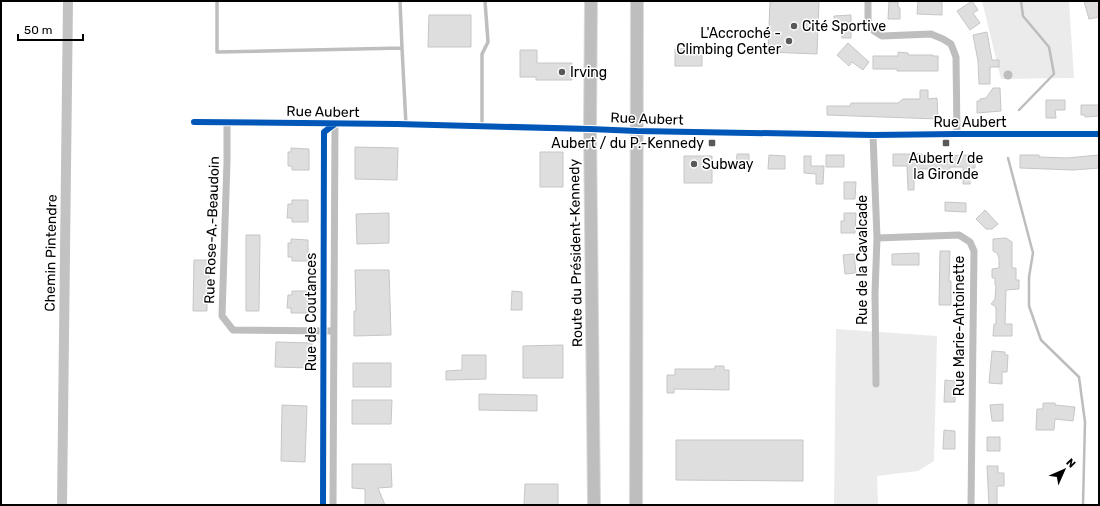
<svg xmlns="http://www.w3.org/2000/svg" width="1100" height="506" viewBox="0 0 1100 506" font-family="Rubik,sans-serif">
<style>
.green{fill:#ebebeb}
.water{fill:#bdbdbd}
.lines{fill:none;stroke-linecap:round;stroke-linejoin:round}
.stream{stroke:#bdbdbd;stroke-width:2.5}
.building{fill:#dedede;stroke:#c6c6c6}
.primary-casing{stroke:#dbdbdb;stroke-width:14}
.lane{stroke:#bebebe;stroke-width:3.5}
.street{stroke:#bebebe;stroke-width:7}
.secondary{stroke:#c2c2c2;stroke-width:10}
.primary{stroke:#bebebe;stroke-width:12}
.cycleway-casing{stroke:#fff;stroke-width:8}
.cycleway{stroke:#0057b8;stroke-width:6}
.poi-dot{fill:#595959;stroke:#fff;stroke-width:1.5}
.labels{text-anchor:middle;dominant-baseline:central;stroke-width:3;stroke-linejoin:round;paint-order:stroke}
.poi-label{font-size:14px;fill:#000;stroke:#fff;text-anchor:start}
.street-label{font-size:14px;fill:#000;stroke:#fff}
</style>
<rect width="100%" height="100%" fill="#fff"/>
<path class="green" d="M982,1h87l5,77 -73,1z
M836,329l101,7 -3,125 -16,10 -41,5 1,29h-44z"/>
<path class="water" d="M1003.5 75a4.5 4.5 0 1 1 9 0a4.5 4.5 0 1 1-9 0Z"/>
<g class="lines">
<path class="stream" d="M1019,110l35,-36 -5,-27 -26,-31 -2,-15
M1008,158l25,95 -4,24v29l12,34 38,37 6,45 -2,83"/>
</g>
<path class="building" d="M770,1h49l-2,53 -49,-2z
M918,1h24v14l-25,-1z
M972,1l6,9 -5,3 7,10 -10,7 -13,-19z
M1084,1h15v16l-10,2z
M889,2h9v5l2,1v11h-12z
M429,15h42v32h-43z
M851,15v23h-9l-1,-10h-4v-5h-3v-7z
M987,32l5,28h7v7h-9v17h-11l-1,-23 -5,-26z
M848,43l21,19 -6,8 -11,-8 -3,4 -12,-11z
M702,48v18h-27v-17z
M520,50h17v13h35v17h-36v-3h-16z
M898,52l10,1v2h25v1h5v15h-41v-2h-24v-13h25z
M993,88h7l1,23 -24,2v-12h3v-2l6,-1z
M920,90h8v9l9,-1 1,21 -111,-4v-9h23l1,-3h47l5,-4h17z
M1046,100h19v10h-10l1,8h-10z
M1081,105h18v11l-14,1v-2h-4z
M355,147l43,1 -1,32 -42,-1z
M291,148l18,1v21h-17v-4h-4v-14h3z
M540,152h23v35h-23z
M737,154h12v15l-13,-1z
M893,154h29v1l8,1 45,-1v13h-5v16h-7v-17h-13v4h-11v-2h-19l-1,7 -5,-1v15h-6l-1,-24h-14z
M769,155l16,1v13h-17z
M826,155h18v12h-18z
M1020,155h19v2l28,1 32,-3v13l-26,2 -53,-2z
M684,156h28v27h-28z
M804,156h7v10h13l-1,18h-7v-10l-12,-1z
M844,182h12l-1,17h-11z
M292,200h16v22h-16v-4h-5l1,-14h4z
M945,202l21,1v9l-21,-1z
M985,210l13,14 -6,5h-6l-10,-10z
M389,213v30l-32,1 -1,-30z
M844,213h12l-1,20h-14v-12h3z
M246,235h14l-1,76h-13z
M1006,238l6,4v26h4v12h3v9l-13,1 -1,34h7v12h-19l1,-12h2v-15l-1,-3 -4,-2 4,-5 1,-14h-1v-7h-3v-9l7,-1v-10l-2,-5 -4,-2v-12z
M291,239l17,1v21h-16v-4h-4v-14h3z
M940,251h10l-1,30h2v24h-12z
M919,253v12h-27v-11z
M854,254l2,19 -11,1 -2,-19z
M194,260h15v22h-2v29h-14z
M355,270h34l2,65 -37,1v-25h2z
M292,291h16v22h-17v-5h-4l1,-13h4z
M512,291l10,1v18h-11z
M276,342l36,1 -1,25 -36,-1z
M563,345v33h-40v-32z
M992,351l13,1v3h3l-1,17h-5v12l-13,-1z
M462,355h24v24l-40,1v-9l16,-1z
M353,363h38v24h-38z
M715,366h9v4h5v20l-55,-1v4h-7v-18h8v-6h40z
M945,380l10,1v21h-11z
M479,394l58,1v16l-58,-1z
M352,400h40l-1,24h-39z
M1043,403h12v2l20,2 -2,14 -18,-2 -1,11h-18l1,-21h6z
M1003,404v17h-11l-2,-16z
M282,405l25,1 -2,56 -24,-1z
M944,430l11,1v18h-12z
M987,437h13v14h-13z
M676,440h127v41l-127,-1z
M352,464h39l1,23 -14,1 7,17h-20v-16l-13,-1z
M987,466h11v7h6v13h-7v19h-8z
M525,484h33v21h-34z"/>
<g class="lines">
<defs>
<path id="primary" d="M591,1l-1,128 4,376
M636,505l1,-504"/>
</defs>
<use href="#primary" class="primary-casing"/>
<path class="lane" d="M217,1v51l185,-4 -2,-47
M402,48l4,77
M482,127v-73l6,-12 -3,-41"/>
<path class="street" d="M868,1v22l6,8 8,5 49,-2 12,5 8,5 5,13 1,77
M194,122l203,2 193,5 47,2 236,4 84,-1h142
M227,123v38l-5,155 11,14 101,1
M873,135l4,103 -2,55 1,91
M877,238l82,-3 11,7 4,9 -3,254
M333,505l2,-381"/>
<path class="secondary" d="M62,505l6,-504"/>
<use href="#primary" class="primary"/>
<defs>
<path id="cycleway" d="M194,122l203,2 193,5 47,2 236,4 84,-1h142
M323,505l1,-373 11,-8"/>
</defs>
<use href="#cycleway" class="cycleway-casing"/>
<use href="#cycleway" class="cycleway"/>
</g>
<g class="poi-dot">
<circle cx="794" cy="26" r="4"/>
<circle cx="789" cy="41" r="4"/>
<circle cx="562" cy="72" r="4"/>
<rect x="708" y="139" width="8" height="8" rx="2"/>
<rect x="942" y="139" width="8" height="8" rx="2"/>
<circle cx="694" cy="164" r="4"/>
</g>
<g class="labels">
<g class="poi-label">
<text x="802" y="26">Cité Sportive</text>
<text x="781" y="33" text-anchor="end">L'Accroché -<tspan x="781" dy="16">Climbing Center</tspan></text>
<text x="570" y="72">Irving</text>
<text x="704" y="143" text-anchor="end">Aubert / du P.-Kennedy</text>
<text x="946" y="158" text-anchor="middle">Aubert / de<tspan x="946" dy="16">la Gironde</tspan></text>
<text x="702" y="164">Subway</text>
</g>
<g class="street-label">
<text transform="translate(323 112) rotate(1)">Rue Aubert</text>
<text transform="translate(647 119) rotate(2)">Rue Aubert</text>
<text x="970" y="122">Rue Aubert</text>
<text transform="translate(212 230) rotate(-88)">Rue Rose-A.-Beaudoin</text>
<text transform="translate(51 253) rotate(-89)">Chemin Pintendre</text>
<text transform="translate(576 253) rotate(-91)">Route du Président-Kennedy</text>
<text transform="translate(862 260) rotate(-90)">Rue de la Cavalcade</text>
<text transform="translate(311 312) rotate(-90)">Rue de Coutances</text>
<text transform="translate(959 326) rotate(-90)">Rue Marie-Antoinette</text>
</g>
</g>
<rect width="1100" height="506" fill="none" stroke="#000000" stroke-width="4"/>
<g transform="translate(1064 470) rotate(45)" stroke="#ffffff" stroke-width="3" paint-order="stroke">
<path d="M0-3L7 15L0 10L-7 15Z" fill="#000000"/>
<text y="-6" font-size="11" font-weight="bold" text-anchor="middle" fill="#000000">N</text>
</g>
<path d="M18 34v6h65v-6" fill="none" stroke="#000000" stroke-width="2"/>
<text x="24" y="34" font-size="12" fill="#000000" stroke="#ffffff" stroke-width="3" paint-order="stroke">50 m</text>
</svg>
